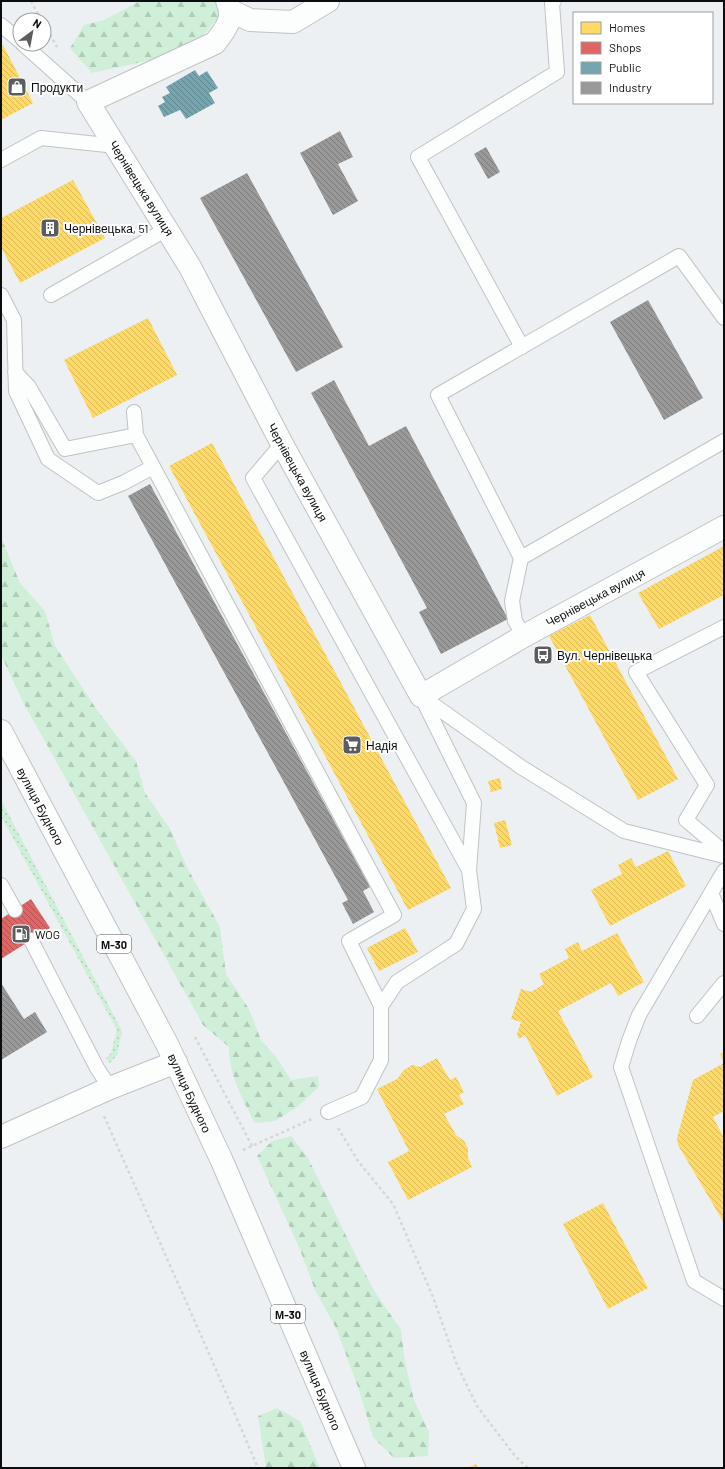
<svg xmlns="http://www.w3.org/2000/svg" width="725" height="1469" viewBox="0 0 725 1469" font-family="Barlow,sans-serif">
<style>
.grass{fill:url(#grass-dots)}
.forest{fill:url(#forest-firs)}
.homes{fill:url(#homes-back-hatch)}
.shops{fill:url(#shops-back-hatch)}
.public{fill:url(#public-back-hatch)}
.industry{fill:url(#industry-back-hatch)}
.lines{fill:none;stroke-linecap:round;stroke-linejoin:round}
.lane-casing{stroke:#c0c2c5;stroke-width:16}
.street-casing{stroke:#c0c2c5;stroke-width:24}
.highway-casing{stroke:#c0c2c5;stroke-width:24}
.path{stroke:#d5d6d7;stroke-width:2.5;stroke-dasharray:3 3;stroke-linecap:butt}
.lane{stroke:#fcfdfd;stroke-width:14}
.street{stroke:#fcfdfd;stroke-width:22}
.highway{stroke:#fcfdfd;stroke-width:22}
.labels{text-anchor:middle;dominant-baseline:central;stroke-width:4;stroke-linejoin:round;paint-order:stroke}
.shield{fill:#fff;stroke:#545556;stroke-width:1}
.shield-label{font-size:11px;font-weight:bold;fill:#0b0c0e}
.poi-label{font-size:12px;fill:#0b0c0e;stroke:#fff;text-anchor:start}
.street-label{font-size:12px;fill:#0b0c0e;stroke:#fff}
</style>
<defs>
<pattern id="grass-dots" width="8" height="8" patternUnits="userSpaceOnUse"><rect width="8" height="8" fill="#cfefd9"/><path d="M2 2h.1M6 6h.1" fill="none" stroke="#b0ccb9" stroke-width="1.8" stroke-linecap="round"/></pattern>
<pattern id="forest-firs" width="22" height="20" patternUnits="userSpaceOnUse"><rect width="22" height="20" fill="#cfefd9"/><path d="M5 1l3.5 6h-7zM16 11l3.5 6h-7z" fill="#b0ccb9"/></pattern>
<pattern id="homes-back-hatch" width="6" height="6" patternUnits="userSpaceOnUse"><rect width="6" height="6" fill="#ffd966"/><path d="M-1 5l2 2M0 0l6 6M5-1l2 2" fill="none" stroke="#d9b957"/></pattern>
<pattern id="shops-back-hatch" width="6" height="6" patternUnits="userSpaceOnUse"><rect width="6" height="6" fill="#e06666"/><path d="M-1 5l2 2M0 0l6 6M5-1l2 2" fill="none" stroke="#b45252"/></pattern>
<pattern id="public-back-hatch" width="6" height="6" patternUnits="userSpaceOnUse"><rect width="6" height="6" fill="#76a5af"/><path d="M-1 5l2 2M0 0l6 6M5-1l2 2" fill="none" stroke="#5f858d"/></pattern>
<pattern id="industry-back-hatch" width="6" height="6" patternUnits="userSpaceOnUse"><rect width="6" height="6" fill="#999"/><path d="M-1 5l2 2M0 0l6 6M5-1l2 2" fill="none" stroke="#7b7b7b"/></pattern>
</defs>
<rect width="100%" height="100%" fill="#edf0f3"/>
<path class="grass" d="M1,800l121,231 -5,24 -7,8 -4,-5 5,-5 6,-23 -116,-214z"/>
<path class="forest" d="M140,1h81l3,9 -25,31 -48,19 -59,13 -22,-25 14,-23 20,-5z
M1,537l19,46 25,28 10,35 42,64 39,51 9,32 24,34 19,42 32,58 6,47 23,35 12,31 15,17 15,23 27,-4 1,11 -23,21 -21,13 -20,2c-12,-23 -27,-50 -26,-76l-26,-22 -180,-323 -22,-47z
M291,1136l17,22 51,104 16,30 26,38 4,32 9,38 15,32 -1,24 -34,2 -21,-21 -14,-47 -22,-60 -22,-40 -16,-43 -42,-91 15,-15z
M277,1408l23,13 20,47h-54l-8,-52z"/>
<path class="homes" d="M3,45l30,58 -32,17v-74z
M73,180l32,58 -85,45 -19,-36v-29z
M148,318l29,57 -84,43 -29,-58z
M212,443l239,445 -43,22 -239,-444z
M724,546v49l-65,34 -21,-36z
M590,615l88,164 -40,21 -89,-164z
M500,778l2,11 -11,3 -3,-11z
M505,820l7,25 -12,3 -6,-25z
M668,851l18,35 -76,40 -19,-36 31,-16 -4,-9 13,-7 5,9z
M405,928l13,24 -39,19 -12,-23z
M617,933l27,49 -26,14 -7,-13 -53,28 35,66 -36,19 -32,-61 -6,4 -2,-5 4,-12 -10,-3 10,-30 10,3 13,-8 -5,-10 30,-16 -4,-9 13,-7 4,9z
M724,1052v10l-4,-8z
M437,1058l13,22 6,-3 8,15 -5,3 5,9 -20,10 12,21 8,6 4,7v10l4,9 -64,33 -20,-38 21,-11 -32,-62 20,-10 7,-9 8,-5 8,2z
M724,1063v48l-11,6 11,21v85l-46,-78 -1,-7 16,-58z
M603,1203l45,85 -40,21 -45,-85z
M476,1464l2,4h-10z"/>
<path class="shops" d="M31,899l19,29 -49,31v-40z"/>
<path class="public" d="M195,70l4,6 8,-5 11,17 -9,5 6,10 -29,16 -6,-9 -16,7 -6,-11 7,-4 -3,-5 8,-4 -4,-6z"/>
<path class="industry" d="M340,131l13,26 -15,7 20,37 -25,14 -33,-62z
M486,147l14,25 -12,7 -14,-25z
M247,173l96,174 -47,25 -96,-174z
M648,300l55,98 -39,22 -54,-98z
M334,380l35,66 37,-20 102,193 -67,35 -22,-42 8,-4 -116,-215z
M150,484l220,403 -7,4 11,21 -21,12 -11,-21 6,-3 -220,-404z
M1,983l23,36 11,-7 12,20 -46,28z"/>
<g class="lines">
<defs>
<path id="lane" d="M1,25l19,16
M23,44l65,58
M1,160l40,-22 75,8
M1,295l13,25 2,71 32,68 50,34 25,-10 30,-16
M51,295l116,-66
M522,347l-104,-190 139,-85 -5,-69 2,-2
M15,372l14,15 36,62 71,-14 -2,-23
M136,435l258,480 -45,26 32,65
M282,444l-29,34 216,392 5,-67 -53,-107 100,71 103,64 100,25
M521,558l203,-117
M724,627l-88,45 71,113 -21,35 38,32
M524,636l-9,-15 -3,-20 9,-43 -83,-163 241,-139 45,62
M724,871l-85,144 -10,26 -8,26 73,214 30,18
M1,885l14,25
M711,893l13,31
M31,940l66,128 13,20
M697,1016l27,-33
M328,1112l34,-15 19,-37v-54l16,-24 59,-38 18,-35 -5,-39"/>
<path id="street" d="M227,1c8,18 -1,27 -12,42l-127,59 102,165 92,177 139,252 103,-60 200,-109
M231,11l19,9 43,2 35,-21
M1,1137l109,-49 66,-26"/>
<path id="highway" d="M1,731l166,313 55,117 132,307"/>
</defs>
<use href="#lane" class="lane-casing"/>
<use href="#street" class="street-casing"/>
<use href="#highway" class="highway-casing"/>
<path class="path" d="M31,1l10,19
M44,24l13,23
M195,1037l57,109
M104,1116l107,242 47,110
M338,1128l20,33 35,43 40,93 24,68 20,41 38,50 13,12
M243,1150l69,-31"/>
<use href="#lane" class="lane"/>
<use href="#street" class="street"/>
<use href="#highway" class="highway"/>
</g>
<defs>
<symbol id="shop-square" viewBox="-11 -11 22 22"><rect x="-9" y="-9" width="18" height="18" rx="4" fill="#5a5c5e" stroke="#fff"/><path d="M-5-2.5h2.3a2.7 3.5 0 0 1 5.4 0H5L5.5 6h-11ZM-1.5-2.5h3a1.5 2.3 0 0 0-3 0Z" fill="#fff"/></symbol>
<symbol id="building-square" viewBox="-11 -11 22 22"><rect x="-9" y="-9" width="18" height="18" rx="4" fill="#5a5c5e" stroke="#fff"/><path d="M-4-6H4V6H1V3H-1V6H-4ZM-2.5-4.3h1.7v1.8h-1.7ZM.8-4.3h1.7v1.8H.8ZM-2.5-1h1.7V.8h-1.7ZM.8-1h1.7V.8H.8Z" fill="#fff"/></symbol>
<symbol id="bus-square" viewBox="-11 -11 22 22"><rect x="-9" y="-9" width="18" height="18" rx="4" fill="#5a5c5e" stroke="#fff"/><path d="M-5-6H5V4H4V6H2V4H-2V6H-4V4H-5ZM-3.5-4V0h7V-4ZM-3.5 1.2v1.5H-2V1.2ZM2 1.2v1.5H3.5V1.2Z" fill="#fff"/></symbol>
<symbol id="supermarket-square" viewBox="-11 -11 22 22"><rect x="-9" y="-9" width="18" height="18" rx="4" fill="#5a5c5e" stroke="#fff"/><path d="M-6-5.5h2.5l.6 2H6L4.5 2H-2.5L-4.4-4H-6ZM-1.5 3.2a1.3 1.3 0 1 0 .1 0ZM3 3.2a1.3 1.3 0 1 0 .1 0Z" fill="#fff"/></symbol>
<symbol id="fuel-square" viewBox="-11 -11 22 22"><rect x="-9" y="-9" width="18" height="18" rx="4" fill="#5a5c5e" stroke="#fff"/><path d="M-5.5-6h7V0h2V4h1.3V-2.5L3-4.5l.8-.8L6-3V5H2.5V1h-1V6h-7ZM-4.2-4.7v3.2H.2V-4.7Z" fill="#fff"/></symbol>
</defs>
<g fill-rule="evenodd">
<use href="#shop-square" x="6" y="76" width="22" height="22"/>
<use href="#building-square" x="39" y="217" width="22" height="22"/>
<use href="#bus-square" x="532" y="644" width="22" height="22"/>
<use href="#supermarket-square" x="341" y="734" width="22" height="22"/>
<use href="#fuel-square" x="10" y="923" width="22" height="22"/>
</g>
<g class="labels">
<g class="shield">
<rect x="97" y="935" width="34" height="18" rx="3"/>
<rect x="271" y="1305" width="34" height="18" rx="3"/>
</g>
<g class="shield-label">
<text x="114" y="944">М-30</text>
<text x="288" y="1314">М-30</text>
</g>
<g class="poi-label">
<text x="31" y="87">Продукти</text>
<text x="64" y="228">Чернівецька, 51</text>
<text x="557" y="655">Вул. Чернівецька</text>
<text x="366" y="745">Надія</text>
<text x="35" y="934">WOG</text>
</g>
<g class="street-label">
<text transform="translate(142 188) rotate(58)">Чернівецька вулиця</text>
<text transform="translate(298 472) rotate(61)">Чернівецька вулиця</text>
<text transform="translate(595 597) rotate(-28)">Чернівецька вулиця</text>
<text transform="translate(41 806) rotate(62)">вулиця Будного</text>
<text transform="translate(190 1093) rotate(65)">вулиця Будного</text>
<text transform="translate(321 1390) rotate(67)">вулиця Будного</text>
</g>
</g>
<rect width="725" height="1469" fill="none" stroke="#0b0c0e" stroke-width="4"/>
<rect x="573" y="12" width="140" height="92" fill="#ffffff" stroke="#9d9e9f"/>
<rect x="581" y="22" width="20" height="12" fill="#ffd966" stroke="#9d9e9f"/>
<text x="609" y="32" font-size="12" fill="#0b0c0e">Homes</text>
<rect x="581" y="42" width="20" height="12" fill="#e06666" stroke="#9d9e9f"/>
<text x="609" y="52" font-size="12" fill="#0b0c0e">Shops</text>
<rect x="581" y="62" width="20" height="12" fill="#76a5af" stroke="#9d9e9f"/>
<text x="609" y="72" font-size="12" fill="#0b0c0e">Public</text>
<rect x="581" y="82" width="20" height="12" fill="#999999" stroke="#9d9e9f"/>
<text x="609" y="92" font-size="12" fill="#0b0c0e">Industry</text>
<g transform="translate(32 32) rotate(32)"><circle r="19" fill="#ffffff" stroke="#9d9e9f"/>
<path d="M0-3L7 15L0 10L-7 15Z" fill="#5a5c5e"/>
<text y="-6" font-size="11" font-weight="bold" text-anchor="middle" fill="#0b0c0e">N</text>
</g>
</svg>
